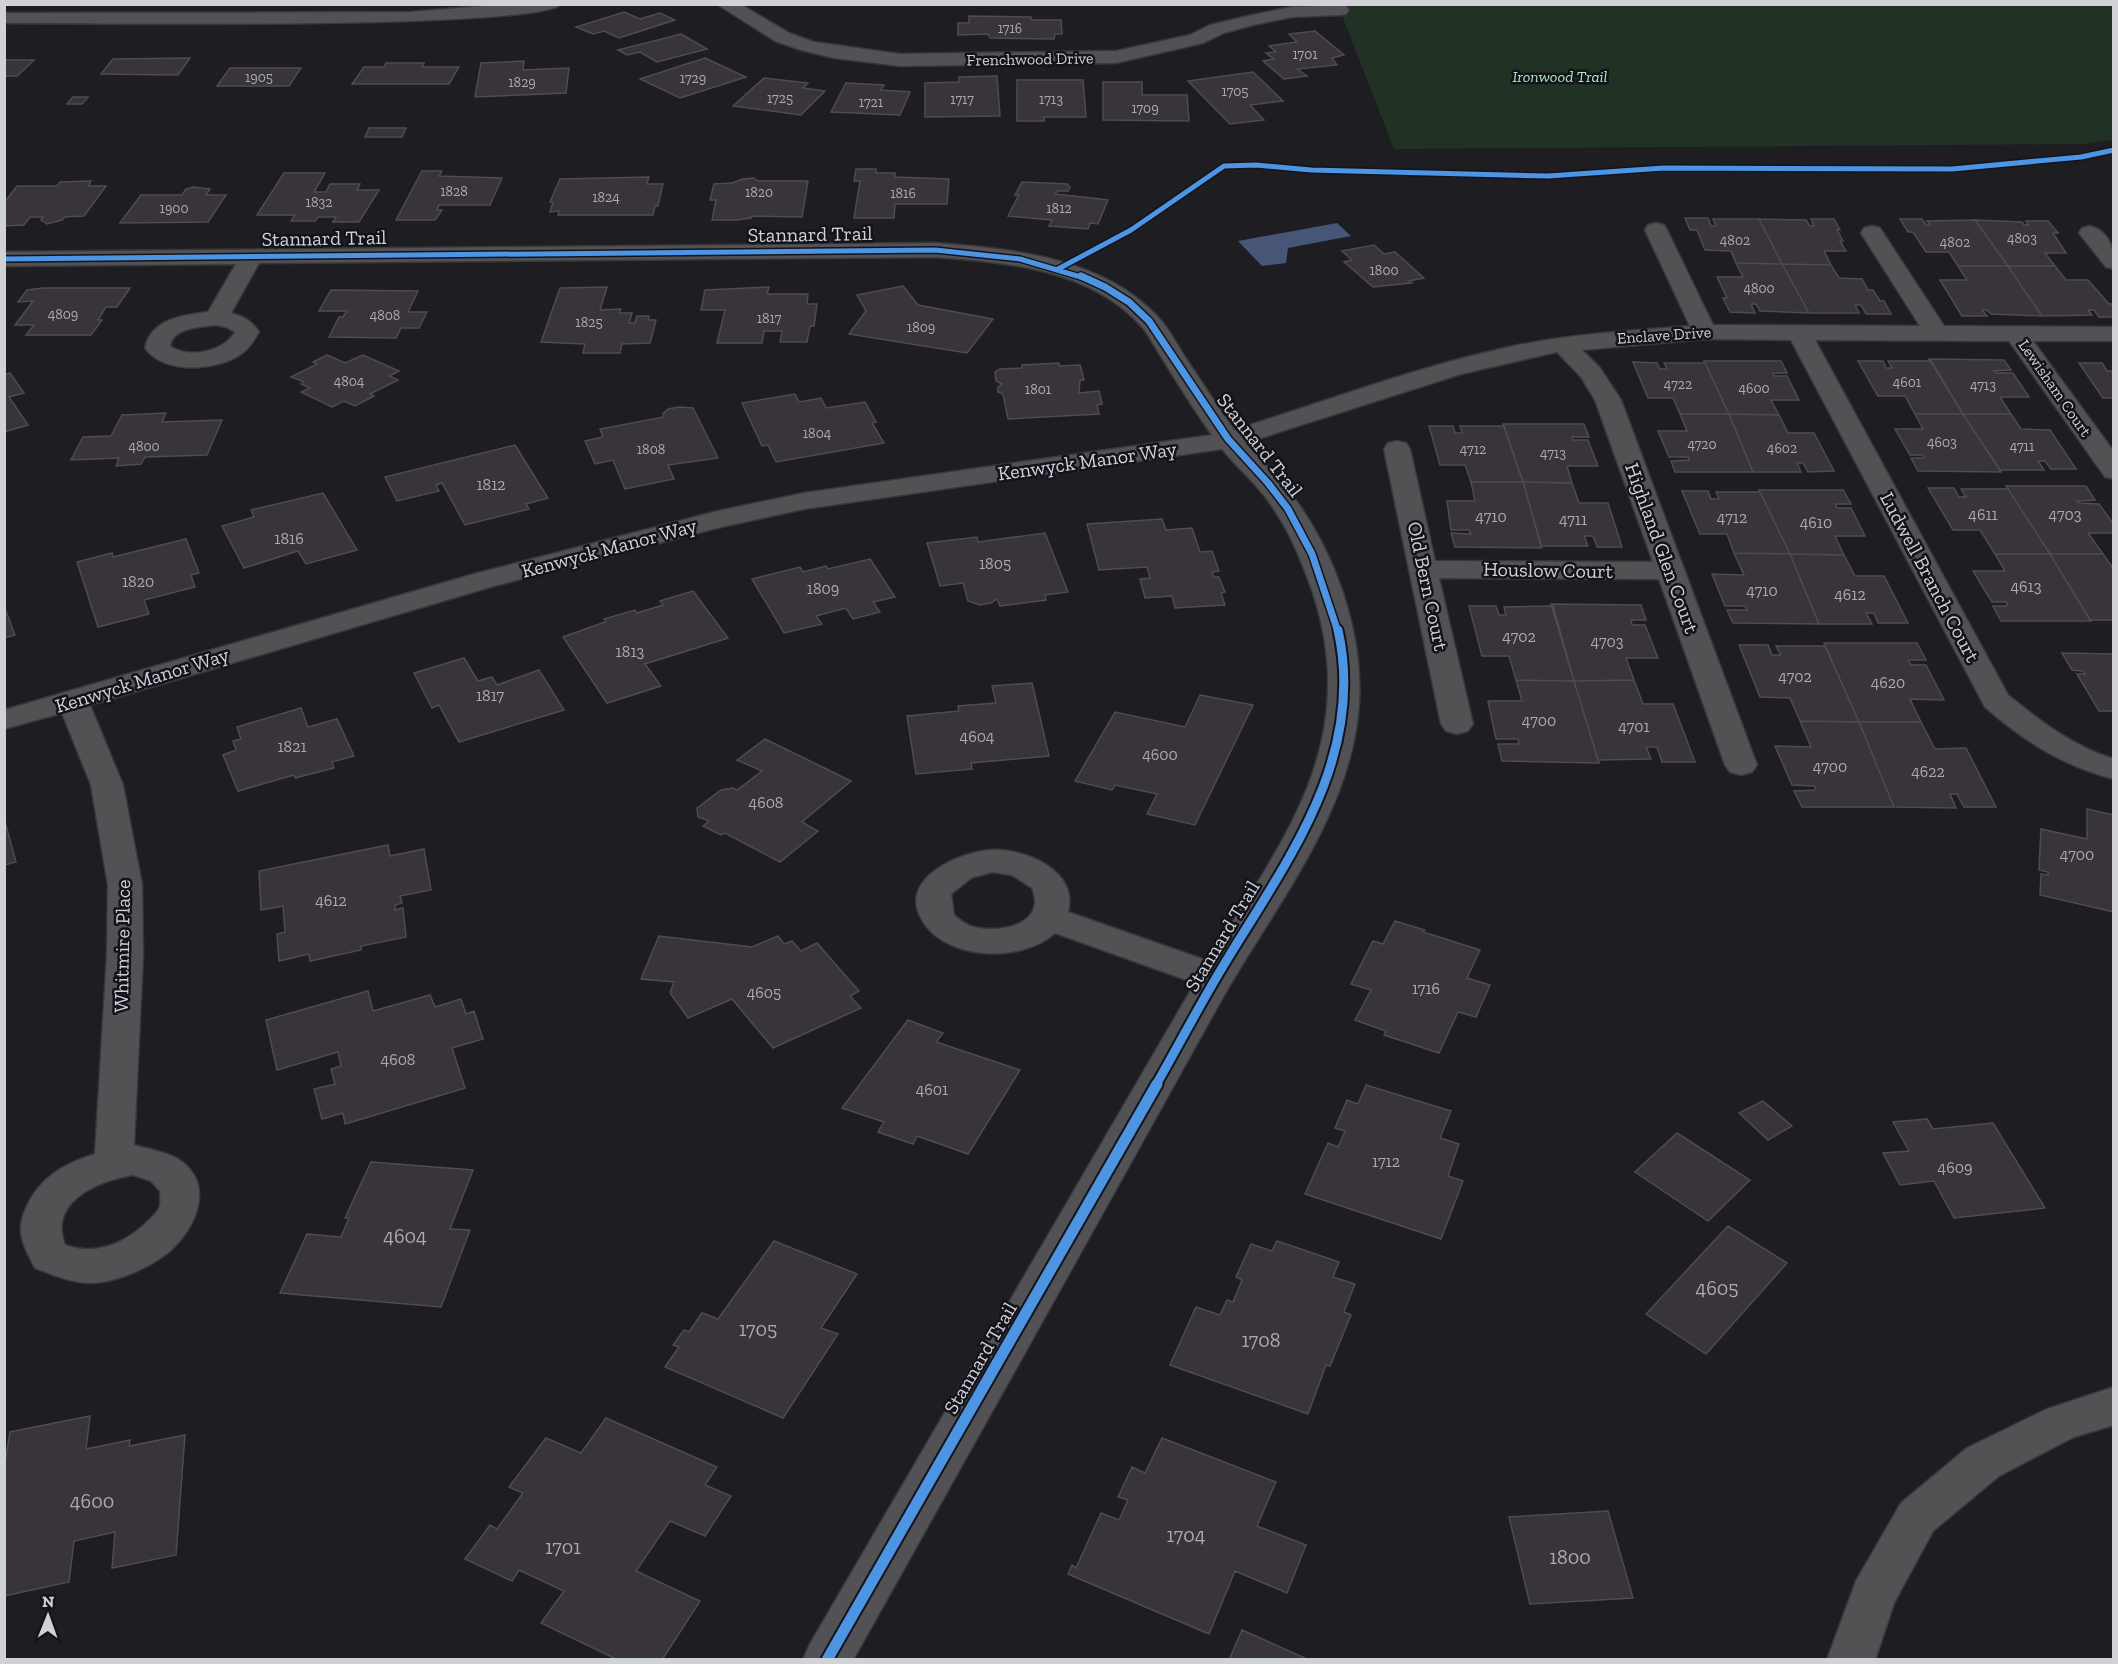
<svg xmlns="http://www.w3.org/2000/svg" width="2118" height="1664" viewBox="0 0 2118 1664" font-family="'Zilla Slab',serif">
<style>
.green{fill:#213224}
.water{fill:#475676}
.building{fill:#39333a;stroke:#4d4c4f;stroke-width:1.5}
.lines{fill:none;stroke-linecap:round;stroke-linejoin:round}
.street-casing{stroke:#38383c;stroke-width:3}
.street{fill:#525255;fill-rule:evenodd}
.cycleway-far3-casing{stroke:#13141b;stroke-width:8}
.cycleway-far2-casing{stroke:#13141b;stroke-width:10}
.cycleway-far1-casing{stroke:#13141b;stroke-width:13}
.cycleway-casing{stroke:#13141b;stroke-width:15}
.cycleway-far3{stroke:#4d94e3;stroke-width:5}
.cycleway-far2{stroke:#4d94e3;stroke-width:7}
.cycleway-far1{stroke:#4d94e3;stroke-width:9}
.cycleway{stroke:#4d94e3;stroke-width:11}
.labels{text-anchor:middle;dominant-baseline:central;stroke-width:5;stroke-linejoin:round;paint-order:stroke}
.far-number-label{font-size:14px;fill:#abaab0}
.far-street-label{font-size:16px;fill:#d1d2d7;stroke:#13141b}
.far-park-label{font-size:16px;font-style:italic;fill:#b0e9b7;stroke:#13141b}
.number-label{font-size:16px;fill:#abaab0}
.street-label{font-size:20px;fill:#d1d2d7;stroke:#13141b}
.near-number-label{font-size:20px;fill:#abaab0}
</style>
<rect width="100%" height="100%" fill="#1e1e22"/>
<path class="green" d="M1338,5h775v135l-29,4 -690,5z"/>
<path class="water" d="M1337,223l14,13 -63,12 -2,15 -24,3 -24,-25z"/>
<path class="building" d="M624,12l16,7 20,-6 15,7 -56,18 -15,-7 -11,3 -17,-7z
M969,16l62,1v3h30l1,14h-7l-1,5 -64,-1 -2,-4 -30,1v-12h11z
M1315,31l29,24 -12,3 5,7 -40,4 10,7 -23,3 -21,-18 11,-2 -8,-6 10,-1 -7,-6 28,-4 -8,-8z
M681,34l26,15 -50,13 -17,-10 -13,3 -9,-5z
M190,58l-12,17 -77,-1 12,-15z
M705,58l41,19 -66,21 -40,-19z
M4,60h30l-17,16h-13z
M524,61l-1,9 46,-2 -3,25 -91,4 6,-34z
M386,63h38l-2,4h37l-10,17h-97l12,-17h20z
M230,68h71l-12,18h-72z
M1253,72l30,29 -33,4 14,15 -34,4 -42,-43z
M997,76l3,40 -75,1v-34l34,-1v-5z
M764,78l44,5 -5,5 22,3 -24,24 -68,-9z
M1017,80h66l3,37h-42v4h-27z
M1103,82h39v13h45l2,26 -86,-1z
M846,83l38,2 -3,5 29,2 -10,23 -69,-3z
M73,97h15l-6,7h-15z
M369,128h37l-4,9h-37z
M856,169h20v4h19v4l54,2 -2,25h-52l-1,14h-40l6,-37h-6z
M422,171h20l-3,5 63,2 -12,27h-51l-2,5h5l-7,10h-39z
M284,173h41l-11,19h12l4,-8h30l-3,6h22l-20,32h-26l3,-5h-18l-3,4h-24l4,-6h-38z
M649,177l-2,7h16l-5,22h-3l-2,9h-95l1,-4 -9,1 3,-10h-3l10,-23z
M754,178l4,3h50l-6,36 -51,-1v2l-14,2h-25l4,-20h-6l4,-16 18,-1 11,-4z
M91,181l-3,5h18l-22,30 -19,1 -3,3 -15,4 -6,-4 2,-3h-13l-6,8 -20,1v-23l13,-17h40l3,-4z
M1022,182l45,2 3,3 -2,4h-11l-2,3 53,6 -10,24 -8,-1 -2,6 -39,-3 3,-6 -44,-4 11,-21h-4z
M194,187l16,2 -4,6h20l-18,27 -88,1 21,-28h41l4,-6z
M1685,218h23l3,8h5l-3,-7h46l23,45 -46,-1 -5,-12 -26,-1 -8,-20h-7z
M1759,219l47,1 4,6h4l-3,-7h23l6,11h-3l6,11h-3l6,10h-22l7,14 -49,-1z
M1900,219h22l4,6h4l-3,-4 48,-1 33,46h-50l-9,-14h-23l-13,-20h-5z
M1975,220l47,2 2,3h5l-3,-4h22l10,12h-5l13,20h-21l10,13h-47z
M1374,245l10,9 11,-2 29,26 -15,3 3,2 -39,4 -29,-25 8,-2 -10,-9z
M1736,263l46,1 27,49 -49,-2 -4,-7h-5l4,9 -25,-1 -7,-14h4l-10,-21h26z
M1782,264l49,1 8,13 23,1 6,11h5l7,11h4l7,13h-25l-5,-9h-6l4,8h-50z
M1958,266h50l34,50 -51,-2 -4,-4h-5l5,6h-25l-22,-36h27z
M2008,266h47l11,14h22l20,23 6,2v12h-15l-5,-7h-6l4,5 -50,1z
M903,286l15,19 75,14 -26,34 -118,-19 17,-23 -9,-16z
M607,287l-7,23 21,-1 -2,4h13l-3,10h6l2,-7h12l-1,4h8l-6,23 -28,1 -2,9h-37l2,-9 -44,-2 19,-54z
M769,287l-2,7h41l-1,10h10l-3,22h-4l-3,16h-27l2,-11h-18l-2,12h-45l8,-33h-24l4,-20z
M43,288h87l-13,19h-11l-8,13h4l-11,15h-65l8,-10h-19l18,-24 -15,1 9,-12z
M331,290l87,1 -10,21h19l-8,16h-18l-5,10 -67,-1 10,-20h4l4,-6h-28z
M327,355l18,8 18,-8 36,16 -10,5 9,4 -28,14 4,2 -19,10 -11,-5 -12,6 -31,-15 9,-4 -9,-4 3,-2 -13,-5 26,-13 -4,-2z
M1929,359l75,1 7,10 -17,1 2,2h17l16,24h-29l11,17h-48z
M1704,361h77l6,12h-14l1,3h13l12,24h-28l8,15 -50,-1z
M1858,361h25l3,7h6l-4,-7h43l32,53h-48l-10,-18h-27z
M1633,362l24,1 3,6h7l-3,-6h41l24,51h-49l-7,-16h-25z
M1059,363v3l21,-1 4,15h-4l-1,13 20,-2 3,13 -5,1 2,9 -91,5 -5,-25 -5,-2v-5l4,-3 -6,-3 -1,-9 5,-3 22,-1v-3z
M2079,363h23l5,8h7v27h-11z
M10,373l14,20 -15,4 19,28 -24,7v-57z
M795,394l4,8 22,-4 5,10 39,-6 11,20 -4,1 12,20 -108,19 -8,-17 -6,1 -20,-43z
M678,407l15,1 25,50 -50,7 6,14 -49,10 -12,-29 -18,4 -10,-23 18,-4 -3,-8 64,-12 -1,-3 5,-5z
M166,413l-4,9 60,-2 -15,35 -62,2 -4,7 -25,2 3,-8 -48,2 12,-23 28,-1 11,-21z
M1680,414h49l24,58h-78l-4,-11 18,-1 -1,-3h-19l-11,-26h29z
M1729,414l50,1 9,18h26l20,38 -26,1 -5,-9h-6l4,9h-48z
M1915,414h48l38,58 -83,-1 -7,-13h13l-1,-3h-13l-15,-26h28z
M1963,414h48l10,15 29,1 26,39h-25l-6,-8h-7l6,9h-44z
M1503,424h81l5,13h-17l1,3h15l10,26h-31l5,17 -49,-1z
M1429,426h24l2,7h7l-2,-7h44l19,56h-52l-6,-17h-25z
M515,445l33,53 -22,6 3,5 -64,16 -23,-42 -6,2 3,6 -42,10 -12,-24z
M1471,482h52l19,66 -87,-1 -4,-14 20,1 -2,-4h-18l-4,-29h28z
M1523,482l49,1 7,20h29l14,44h-25l-4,-11h-9l4,10h-47z
M2006,486h80l9,14 -18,1 2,2 20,1 15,21v8h-26l15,21h-53z
M1928,488h26l5,9h7l-5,-8h47l42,65h-55l-15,-24h-27z
M1759,490h84l8,14h-16l2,4h14l14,28h-30l9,19 -54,-1z
M1682,491h26l3,8h8l-3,-7h44l30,62 -56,-1 -7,-19h-27z
M323,493l34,57 -51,14 -8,-13 -54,17 -22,-42 32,-9 -3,-7z
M1162,519l4,11 26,-2 8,24 12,-1 7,20 -7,1 2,5h5l6,15 -4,1 4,12 -50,3 -3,-12 -27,2 -5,-19 10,-1 -3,-11 -48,3 -12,-46z
M1045,533l23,59 -23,3 1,5 -46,6 -3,-7 -6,4 -11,2 -12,-4 -5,-18 -23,3 -13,-43 50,-6 1,5z
M186,539l13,34 -8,2 4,12 -51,13 5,14 -51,13 -21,-65 35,-9 1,4z
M1734,553l56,1 29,70 -86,-1 -6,-13h20l-2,-4h-20l-13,-32 32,1z
M1790,554l54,1 11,21h29l24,47h-30l-4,-10h-8l6,11h-53z
M1995,554h55l41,67h-90l-8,-15h15l-2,-4h-14l-19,-31h32z
M2050,554h53l11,16v50h-24z
M870,559l25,38 -22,5 7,10 -27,7 -7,-11 -30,8 6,8 -38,9 -32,-54 48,-12 3,5 23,-6 2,3z
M693,591l35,47 -83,26 16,22 -54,17 -44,-66 42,-15 -1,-3 31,-9 2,3 26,-8 -3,-4z
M1551,604l90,1 5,15h-15l1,5h13l13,33h-32l8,22 -60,1z
M4,606l11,29 -11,3z
M1469,606h27l3,9h7l-2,-8 49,-1 21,75 -58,-1 -7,-24h-27z
M1824,643h93l9,17h-18l3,5h15l18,35 -34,-1 11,23h-62z
M1739,645h29l4,10h9l-5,-9h49l34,76 -59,-1 -10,-23 -30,-1z
M2062,653l52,1v57h-15l-22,-37h8l-2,-3 -11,-1z
M464,658l14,23 14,-4 5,8 42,-15 25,40 -105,32 -20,-37 -7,3 -18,-35z
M1516,680l58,1 25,82 -97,-2 -4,-17h21l-1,-5h-22l-8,-38h34z
M1634,680l9,24h30l22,58h-33l-5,-15h-11l5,12 -53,1 -24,-79z
M1032,683l17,73 -78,7 1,6 -56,5 -9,-58 52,-5 -1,-5 38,-3 -4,-17z
M1200,695l53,10 -58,120 -48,-11 10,-20 -42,-9 -3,5 -37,-9 40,-69 70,15z
M301,708l7,19 29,-8 17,37 -22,6 2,6 -39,10 -1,-3 -56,16 -15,-36 13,-5 -3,-9 8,-2 -4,-12z
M1800,721l59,1 35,85h-92l-8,-16 22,-1 -2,-4 -22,-1 -17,-39 36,1z
M1859,722h62l14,27 31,-1 30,59h-32l-7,-13h-7l6,14 -62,-1z
M765,739l86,42 -49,41 16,9 -38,31 -55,-29 -4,2 -18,-9 6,-5 -11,-4 -1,-9 24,-18 12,-2 4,2 25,-19 -25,-11z
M2087,809l27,6v97l-74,-17 1,-21 7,1v-3l-9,-2 2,-41 46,10z
M4,818l12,44 -12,3z
M388,845l2,11 34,-7 7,41 -31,6 2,7 -7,2v5l8,-2 3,29 -45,9v4l-51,11 -1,-7 -30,7 -2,-27 8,-2 -2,-26 -22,4 -2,-39z
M1395,921l30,9 -2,2 57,18 -13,28 23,7 -14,32 -18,-5 -19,41 -55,-18 2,-4 -31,-11 16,-30 -20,-6 22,-43 10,3z
M659,936l93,11 26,-11 6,8 8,-3 9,10 16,-8 42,48 -9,5 11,12 -88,40 -41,-49 -44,19 -18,-25 4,-11 -33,-3z
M368,991l5,20 57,-16 5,12 26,-8 5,15 8,-3 9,28 -31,9 13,40 -120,36 -2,-11 -21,6 -8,-30 21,-5 -4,-15 10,-3 -3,-14 -61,18 -11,-50z
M908,1020l35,13 -7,9 84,28 -52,84 -51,-18 -4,8 -35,-12 6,-10 -42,-14z
M1366,1085l85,26 -11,27 19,6 -11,32 15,5 -22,58 -136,-45 23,-51 10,4 7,-16 -10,-3 12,-28 11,4z
M1763,1101l29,25 -24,14 -29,-27z
M1927,1119l6,10 60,-6 52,85 -91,10 -20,-37 -34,4 -17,-32 26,-2 -16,-29z
M1677,1133l73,47 -42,41 -73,-49z
M371,1162l102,8 -23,59 20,1 -29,77 -161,-14 27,-59 34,3 8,-19h-4z
M1728,1226l59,37 -81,91 -60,-40z
M774,1241l83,33 -36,54 17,6 -55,84 -118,-51 14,-20 -6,-2 11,-15 5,2 13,-19 16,6z
M1277,1241l62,21 -6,15 22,7 -11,28 7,3 -21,51 -4,-1 -18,49 -138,-49 26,-58 24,8 7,-15 6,2 9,-22 -6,-3 15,-33 21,7z
M90,1416l-4,33 44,-9 -1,6 56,-11 -9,120 -64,13 3,-36 -41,9 -5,41 -65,14v-127l6,-37z
M606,1418l111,49 -12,18 26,11 -26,40 -35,-15 -34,50 64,30 -38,59h-44l-77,-37 23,-32 -45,-21 -7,11 -47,-22 25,-34 7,4 26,-36 -14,-6 37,-49 35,15z
M1162,1438l114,44 -19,44 49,19 -19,48 -52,-22 -26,63 -141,-60 4,-9 4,3 25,-55 18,7 9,-20 -10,-3 14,-30 13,6z
M1608,1511l25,87 -103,6 -21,-87z
M1242,1630l67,30h-80z"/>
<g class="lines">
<defs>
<path id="street" d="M508,4h53c-21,26 -492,19 -557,19v-10l407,-1z
M717,4h23l49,29 25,9 86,12 216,-3 74,-16 20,-10 42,-10 40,-8 48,-2 6,1 3,4 -3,4 -6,1 -48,2 -39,8 -29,8 -21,10 -87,20 -216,3 -66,-8 -33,-8 -26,-9z
M1656,223l8,2 3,5 46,95 207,1 -59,-93 3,-5 8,-2 8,2 64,98 170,1v14h-81l81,111v27l-9,-2 -96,-136 -194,-1 193,355c32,26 66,52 106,64v20c-51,-13 -90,-38 -129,-72l-194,-367 -86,-1 -123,11 18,18 21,32 136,365 -5,7 -11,3 -11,-3 -5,-7 -66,-186 -220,-1 34,146 -5,7 -11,3 -11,-3 -5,-7 -57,-275 4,-6 9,-2 9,2 4,6 25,112 218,1 -58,-162 -14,-23 -24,-25 -96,22 -216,69c19,21 39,40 55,63 40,59 66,138 58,209 -12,108 -89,199 -140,291 -121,219 -243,436 -365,654h-50l7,-16 385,-661 -140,-50c-35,32 -117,27 -136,-19 -16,-38 43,-62 71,-64 34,-2 89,20 78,62l140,49c75,-121 154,-217 105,-368 -10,-28 -21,-57 -38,-82 -14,-24 -36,-41 -53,-62l-418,60 -83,18 -227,59 -404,119 33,80 19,100 1,70 -9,190c14,4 32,7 44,14 40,25 16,74 -13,96 -18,13 -42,24 -64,27 -23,4 -45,-6 -66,-14 -5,-10 -11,-20 -13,-30 -3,-11 0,-22 5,-32 13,-29 39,-43 68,-52l12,-199 1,-70 -17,-100 -29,-72 -58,16v-19l470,-136 244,-63 86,-18 408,-58c-18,-25 -34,-51 -50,-77 -7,-10 -12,-22 -20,-31 -51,-58 -135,-65 -207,-70l-676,6 -28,50c13,4 20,7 28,19 -5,8 -9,16 -18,22 -24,17 -77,21 -96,-6 6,-29 38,-33 63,-36l28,-48 -232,2v-14l931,-9c77,6 166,14 222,73 11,11 18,25 26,38 17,25 33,51 51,76 90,-28 179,-62 271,-82 61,-14 123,-17 185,-22l-45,-96 3,-5zM216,325l10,2 9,5c-12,20 -46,27 -65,14 3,-19 31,-19 46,-21zM992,872l20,3 20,13c15,36 -31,46 -58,39 -8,-2 -13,-6 -20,-12l-3,-21 20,-16zM133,1175l18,6 9,10c0,4 1,10 0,14 -1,7 -9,13 -14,18 -22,21 -51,33 -81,22 -17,-44 33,-64 68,-70z
M2090,226c21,6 24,24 24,43l-8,-2 -27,-34 3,-5z
M2114,1387v38l-40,12 -75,39 -66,55 -39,72 -19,57h-48l29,-79 45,-78 66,-55 80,-39z"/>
</defs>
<use href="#street" class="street-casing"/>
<use href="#street" class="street"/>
<defs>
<path id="cycleway-far3" d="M4,259l931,-9 85,9 64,19
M1058,269l73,-39 93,-64 32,-1 55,5 237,6 116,-8 288,1 129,-12 33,-7"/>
<path id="cycleway-far2" d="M1081,276l24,11 24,15 20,19 79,118 40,44 20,26 24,45 26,78"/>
<path id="cycleway-far1" d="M1156,1085c24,-42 46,-85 72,-127 61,-100 138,-203 110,-328"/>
<path id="cycleway" d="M827,1660l330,-576"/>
</defs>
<use href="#cycleway-far3" class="cycleway-far3-casing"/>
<use href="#cycleway-far2" class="cycleway-far2-casing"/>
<use href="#cycleway-far1" class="cycleway-far1-casing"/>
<use href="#cycleway" class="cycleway-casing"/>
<use href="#cycleway-far3" class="cycleway-far3"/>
<use href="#cycleway-far2" class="cycleway-far2"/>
<use href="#cycleway-far1" class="cycleway-far1"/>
<use href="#cycleway" class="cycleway"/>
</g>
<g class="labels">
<g class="far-number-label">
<text x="1010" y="28">1716</text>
<text x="1305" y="54">1701</text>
<text x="259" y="77">1905</text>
<text x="693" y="78">1729</text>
<text x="522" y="82">1829</text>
<text x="1235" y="91">1705</text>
<text x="780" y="98">1725</text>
<text x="962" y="99">1717</text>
<text x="1051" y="99">1713</text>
<text x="871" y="102">1721</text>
<text x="1145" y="108">1709</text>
<text x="454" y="191">1828</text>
<text x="759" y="192">1820</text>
<text x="903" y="193">1816</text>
<text x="606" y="197">1824</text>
<text x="319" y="202">1832</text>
<text x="174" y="208">1900</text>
<text x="1059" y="208">1812</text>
<text x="2022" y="238">4803</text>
<text x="1735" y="240">4802</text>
<text x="1955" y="242">4802</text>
<text x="1384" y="270">1800</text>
<text x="1759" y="288">4800</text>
<text x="63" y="314">4809</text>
<text x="385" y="315">4808</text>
<text x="769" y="318">1817</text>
<text x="589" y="322">1825</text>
<text x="921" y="327">1809</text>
<text x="349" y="381">4804</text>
<text x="1907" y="382">4601</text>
<text x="1678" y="384">4722</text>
<text x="1983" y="385">4713</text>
<text x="1754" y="388">4600</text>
<text x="1038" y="389">1801</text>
<text x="817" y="433">1804</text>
<text x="1942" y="442">4603</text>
<text x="1702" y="444">4720</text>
<text x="144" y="446">4800</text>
<text x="2022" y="446">4711</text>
<text x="1782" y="448">4602</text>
<text x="651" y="449">1808</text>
<text x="1473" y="449">4712</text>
<text x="1553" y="453">4713</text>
</g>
<g class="far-street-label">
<text transform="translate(1030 59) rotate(-1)">Frenchwood Drive</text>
<text transform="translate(1664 335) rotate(-4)">Enclave Drive</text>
<text transform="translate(2055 388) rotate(55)">Lewisham Court</text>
</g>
<g class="far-park-label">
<text x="1560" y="76">Ironwood Trail</text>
</g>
<g class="number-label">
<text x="491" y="484">1812</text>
<text x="1983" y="514">4611</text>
<text x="2065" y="514">4703</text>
<text x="1491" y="516">4710</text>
<text x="1732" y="517">4712</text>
<text x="1573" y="519">4711</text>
<text x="1816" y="522">4610</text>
<text x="289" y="538">1816</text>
<text x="995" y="563">1805</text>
<text x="138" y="581">1820</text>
<text x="2026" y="586">4613</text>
<text x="823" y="588">1809</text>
<text x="1762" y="590">4710</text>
<text x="1850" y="594">4612</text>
<text x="1519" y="636">4702</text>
<text x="1607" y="641">4703</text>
<text x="630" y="651">1813</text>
<text x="1795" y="676">4702</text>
<text x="1888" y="682">4620</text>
<text x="490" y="695">1817</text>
<text x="1539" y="720">4700</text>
<text x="1634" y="726">4701</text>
<text x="977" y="736">4604</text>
<text x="292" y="746">1821</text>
<text x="1160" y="754">4600</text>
<text x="1830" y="766">4700</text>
<text x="1928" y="771">4622</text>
<text x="766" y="802">4608</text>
<text x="2077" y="854">4700</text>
<text x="331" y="900">4612</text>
<text x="1426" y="988">1716</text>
<text x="764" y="992">4605</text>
<text x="398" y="1059">4608</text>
<text x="932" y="1089">4601</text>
<text x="1386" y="1161">1712</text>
<text x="1955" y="1167">4609</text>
</g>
<g class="street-label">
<text transform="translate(810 234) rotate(-1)">Stannard Trail</text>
<text transform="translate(324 238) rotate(-1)">Stannard Trail</text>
<text transform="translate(1260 445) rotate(52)">Stannard Trail</text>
<text transform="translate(1087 461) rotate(-8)">Kenwyck Manor Way</text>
<text transform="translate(609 548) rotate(-15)">Kenwyck Manor Way</text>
<text transform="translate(1662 548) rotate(70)">Highland Glen Court</text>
<text transform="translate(1548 570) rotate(1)">Houslow Court</text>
<text transform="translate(1930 577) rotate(62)">Ludwell Branch Court</text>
<text transform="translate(1428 586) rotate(78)">Old Bern Court</text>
<text transform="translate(142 680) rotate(-17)">Kenwyck Manor Way</text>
<text transform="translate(1222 936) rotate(-59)">Stannard Trail</text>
<text transform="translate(122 946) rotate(-89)">Whitmire Place</text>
<text transform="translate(980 1358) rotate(-60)">Stannard Trail</text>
</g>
<g class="near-number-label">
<text x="405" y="1236">4604</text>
<text x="1717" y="1288">4605</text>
<text x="758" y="1329">1705</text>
<text x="1261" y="1340">1708</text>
<text x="92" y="1501">4600</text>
<text x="1186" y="1535">1704</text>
<text x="563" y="1547">1701</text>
<text x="1570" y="1557">1800</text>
</g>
</g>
<rect width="2118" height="1664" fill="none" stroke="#d1d2d7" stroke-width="12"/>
<g transform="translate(48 1616) rotate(1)" stroke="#13141b" stroke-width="4.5" paint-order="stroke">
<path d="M0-4.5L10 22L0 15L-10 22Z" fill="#d1d2d7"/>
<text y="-9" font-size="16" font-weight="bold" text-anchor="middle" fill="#d1d2d7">N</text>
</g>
</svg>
